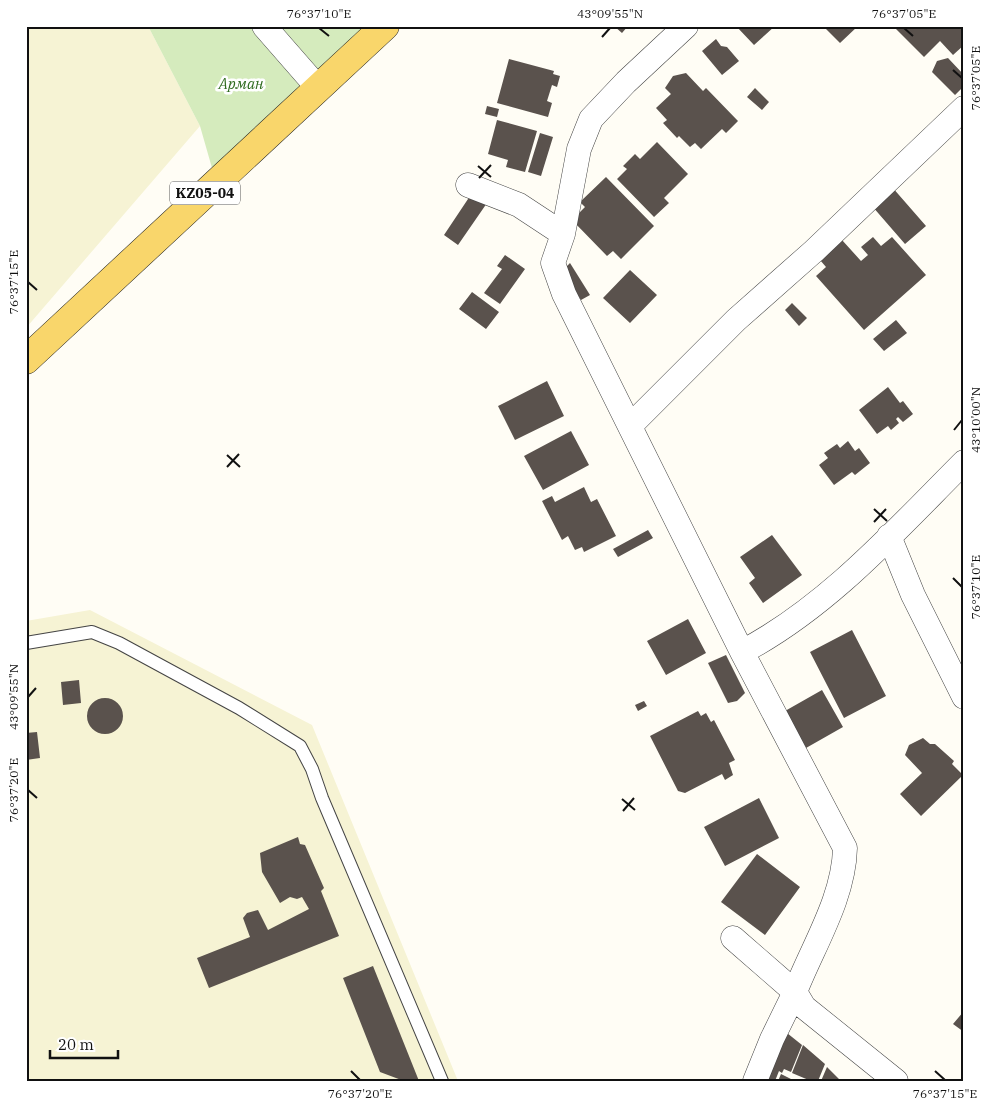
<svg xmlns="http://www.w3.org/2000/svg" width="990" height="1107" viewBox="0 0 990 1107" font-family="'IBM Plex Serif',serif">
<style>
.farmland{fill:#f6f3d4}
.green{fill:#d5ebbd}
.building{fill:#5a524d}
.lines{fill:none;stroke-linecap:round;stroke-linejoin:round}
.service-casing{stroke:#444;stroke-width:14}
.minor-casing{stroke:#444;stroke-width:25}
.primary-casing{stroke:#222;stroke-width:29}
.service{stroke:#fff;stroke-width:12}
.minor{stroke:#fff;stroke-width:24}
.primary{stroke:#f9d66b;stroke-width:28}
.ticks{fill:none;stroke:#111;stroke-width:2}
.labels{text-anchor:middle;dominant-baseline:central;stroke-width:5;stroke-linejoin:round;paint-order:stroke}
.shield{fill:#fff;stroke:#585858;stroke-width:1}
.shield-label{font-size:14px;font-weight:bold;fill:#111}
.park-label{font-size:15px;font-style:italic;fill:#2f6b1f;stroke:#fff}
.neatline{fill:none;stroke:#111;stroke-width:2}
.ticks-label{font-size:12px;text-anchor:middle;fill:#111}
</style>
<rect width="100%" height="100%" fill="#fffdf5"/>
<path class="farmland" d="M26,26h122l52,100 -174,202z
M90,610l222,115 146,356h-432v-460z"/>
<path class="green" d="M148,26h237l-169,156 -16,-56z"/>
<path class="building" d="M614,26h14l-6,7z
M736,26h39l-21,19z
M823,26h35l-18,17z
M893,26h71v19l-11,10 -13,-14 -16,16z
M716,39l5,7 6,1 12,14 -17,14 -20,-24z
M948,58l16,17v11l-9,9 -23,-23 5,-11z
M509,59l45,12 -1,3 7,2 -3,11 -5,-2 -5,16 5,2 -4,14 -51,-14z
M686,73l17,18 3,-3 32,33 -12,12 -4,-4 -21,20 -6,-6 -5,4 -11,-11 -2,2 -14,-15 4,-3 -11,-12 15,-14 -6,-6 8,-12z
M755,88l14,14 -7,8 -15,-13z
M487,106l12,3 -2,8 -12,-3z
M497,120l40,11 -12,41 -19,-5 2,-7 -20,-6z
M540,133l13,4 -12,39 -13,-4z
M657,142l31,32 -24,24 5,5 -15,14 -37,-38 10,-10 -4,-3 12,-12 5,5z
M606,177l48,49 -33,33 -8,-8 -6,5 -35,-36 13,-13 -5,-5z
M892,187l34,39 -21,18 -33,-38z
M472,193l15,10 -29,42 -14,-10z
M873,237l8,9 11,-9 34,38 -62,55 -48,-54 10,-9 -6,-7 22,-20 19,21 7,-6 -7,-8z
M505,255l20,14 -25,35 -16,-11 18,-24 -5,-3z
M570,263l20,32 -9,5 -5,-7 -3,4 -8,-29z
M630,270l27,25 -27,28 -27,-25z
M472,292l27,20 -13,17 -27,-20z
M792,303l15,15 -8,8 -14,-16z
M896,320l11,13 -23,18 -11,-12z
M547,381l17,35 -49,24 -17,-34z
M888,387l12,16 3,-2 10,13 -10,8 -5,-5 -2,2 3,4 -8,7 -3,-4 -11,8 -18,-24z
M571,431l18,34 -46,25 -19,-34z
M848,441l7,10 4,-3 11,15 -15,12 -3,-3 -18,13 -15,-20 9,-7 -4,-5 13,-9 3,4z
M584,487l7,15 6,-3 19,37 -32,16 -2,-5 -7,3 -7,-14 -6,4 -20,-39 10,-5 3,6z
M648,530l5,8 -35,19 -5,-8z
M772,535l30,40 -39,28 -14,-20 6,-5 -15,-21z
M688,619l18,34 -40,22 -19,-34z
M852,630l34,66 -42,22 -34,-66z
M726,655l19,38 -8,8 -9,2 -20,-40z
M79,680l2,23 -18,2 -2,-23z
M822,690l21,37 -37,21 -21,-37z
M87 716a18 18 0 1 1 36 0a18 18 0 1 1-36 0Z
M644,701l3,5 -9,5 -3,-6z
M698,711l3,5 5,-3 5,9 3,-2 21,40 -6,3 4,12 -8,5 -3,-6 -37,19 -7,-2 -28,-55z
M37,732l3,26 -14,2v-27z
M923,738l7,6h5l19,17 -2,3 11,11 -42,41 -21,-22 22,-21 -17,-18 4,-10z
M759,798l20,40 -54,28 -21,-39z
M298,837l2,7 5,1 19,43 -3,3 18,45 -130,52 -12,-30 53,-21 -7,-19 4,-5 11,-3 10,20 41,-21 -7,-12 -5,2 -7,-2 -10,6 -18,-31 -2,-19z
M757,854l43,33 -35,48 -44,-33z
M373,966l46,115h-15l-24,-9 -37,-94z
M964,1011v21l-11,-8z
M782,1029l20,16 -11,27 -7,-3 -2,4 -3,-2 -4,10h-11z
M803,1045l22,19 -7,17h-7l-19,-8z
M827,1067l12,12 -1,2h-17z
M781,1074l14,7h-17z"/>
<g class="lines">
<defs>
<path id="service" d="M26,643l66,-11 27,11 120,65 61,38 12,23 10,29 120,283"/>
<path id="minor" d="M264,26l55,63
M686,26l-60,56 -35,37 -12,30 -16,85 -10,29 11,31 178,358 103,196c-1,50 -32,98 -50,144l9,15 92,74
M468,185l51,20 44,29
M631,425l105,-105 78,-69 150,-143
M889,536l24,59 51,102
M742,652c86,-45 154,-122 222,-190
M733,938l62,54 -23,47 -17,42"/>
<path id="primary" d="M26,360l359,-334"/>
</defs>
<use href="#service" class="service-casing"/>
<use href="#minor" class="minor-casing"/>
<use href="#primary" class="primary-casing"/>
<use href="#service" class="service"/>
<use href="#minor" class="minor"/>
<use href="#primary" class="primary"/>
</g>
<path class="ticks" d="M319,28l10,8M904,28l9,8M602,37l8,-9M953,70l9,8M478,166l13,11M479,178l12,-13M28,282l9,8M954,430l8,-10M227,455l13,12M227,467l12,-13M874,509l13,12M874,522l12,-13M953,578l9,9M28,697l8,-9M28,790l9,8M622,799l13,11M623,811l11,-13M351,1071l9,9M935,1071l10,9"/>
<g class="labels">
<rect class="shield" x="170" y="181.5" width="70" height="23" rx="4"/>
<g class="shield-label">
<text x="205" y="193">KZ05-04</text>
</g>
<g class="park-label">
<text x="241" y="83">Арман</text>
</g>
</g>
<rect width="990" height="1107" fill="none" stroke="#ffffff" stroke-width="55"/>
<path d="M50 1050v8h68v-8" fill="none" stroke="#111111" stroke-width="2.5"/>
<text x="58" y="1050" font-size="15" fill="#111111" stroke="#ffffff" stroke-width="4" paint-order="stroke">20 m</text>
<rect x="28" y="28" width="934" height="1052" class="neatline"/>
<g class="ticks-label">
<text x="319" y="18">76°37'10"E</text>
<text x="610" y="18">43°09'55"N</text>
<text x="904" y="18">76°37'05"E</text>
<text transform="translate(976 78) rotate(-90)" y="4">76°37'05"E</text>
<text transform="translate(14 282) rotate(-90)" y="4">76°37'15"E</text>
<text transform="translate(976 420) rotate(-90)" y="4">43°10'00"N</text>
<text transform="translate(976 587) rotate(-90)" y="4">76°37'10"E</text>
<text transform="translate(14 697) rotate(-90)" y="4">43°09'55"N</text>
<text transform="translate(14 790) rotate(-90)" y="4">76°37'20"E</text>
<text x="360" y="1098">76°37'20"E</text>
<text x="945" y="1098">76°37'15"E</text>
</g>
</svg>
